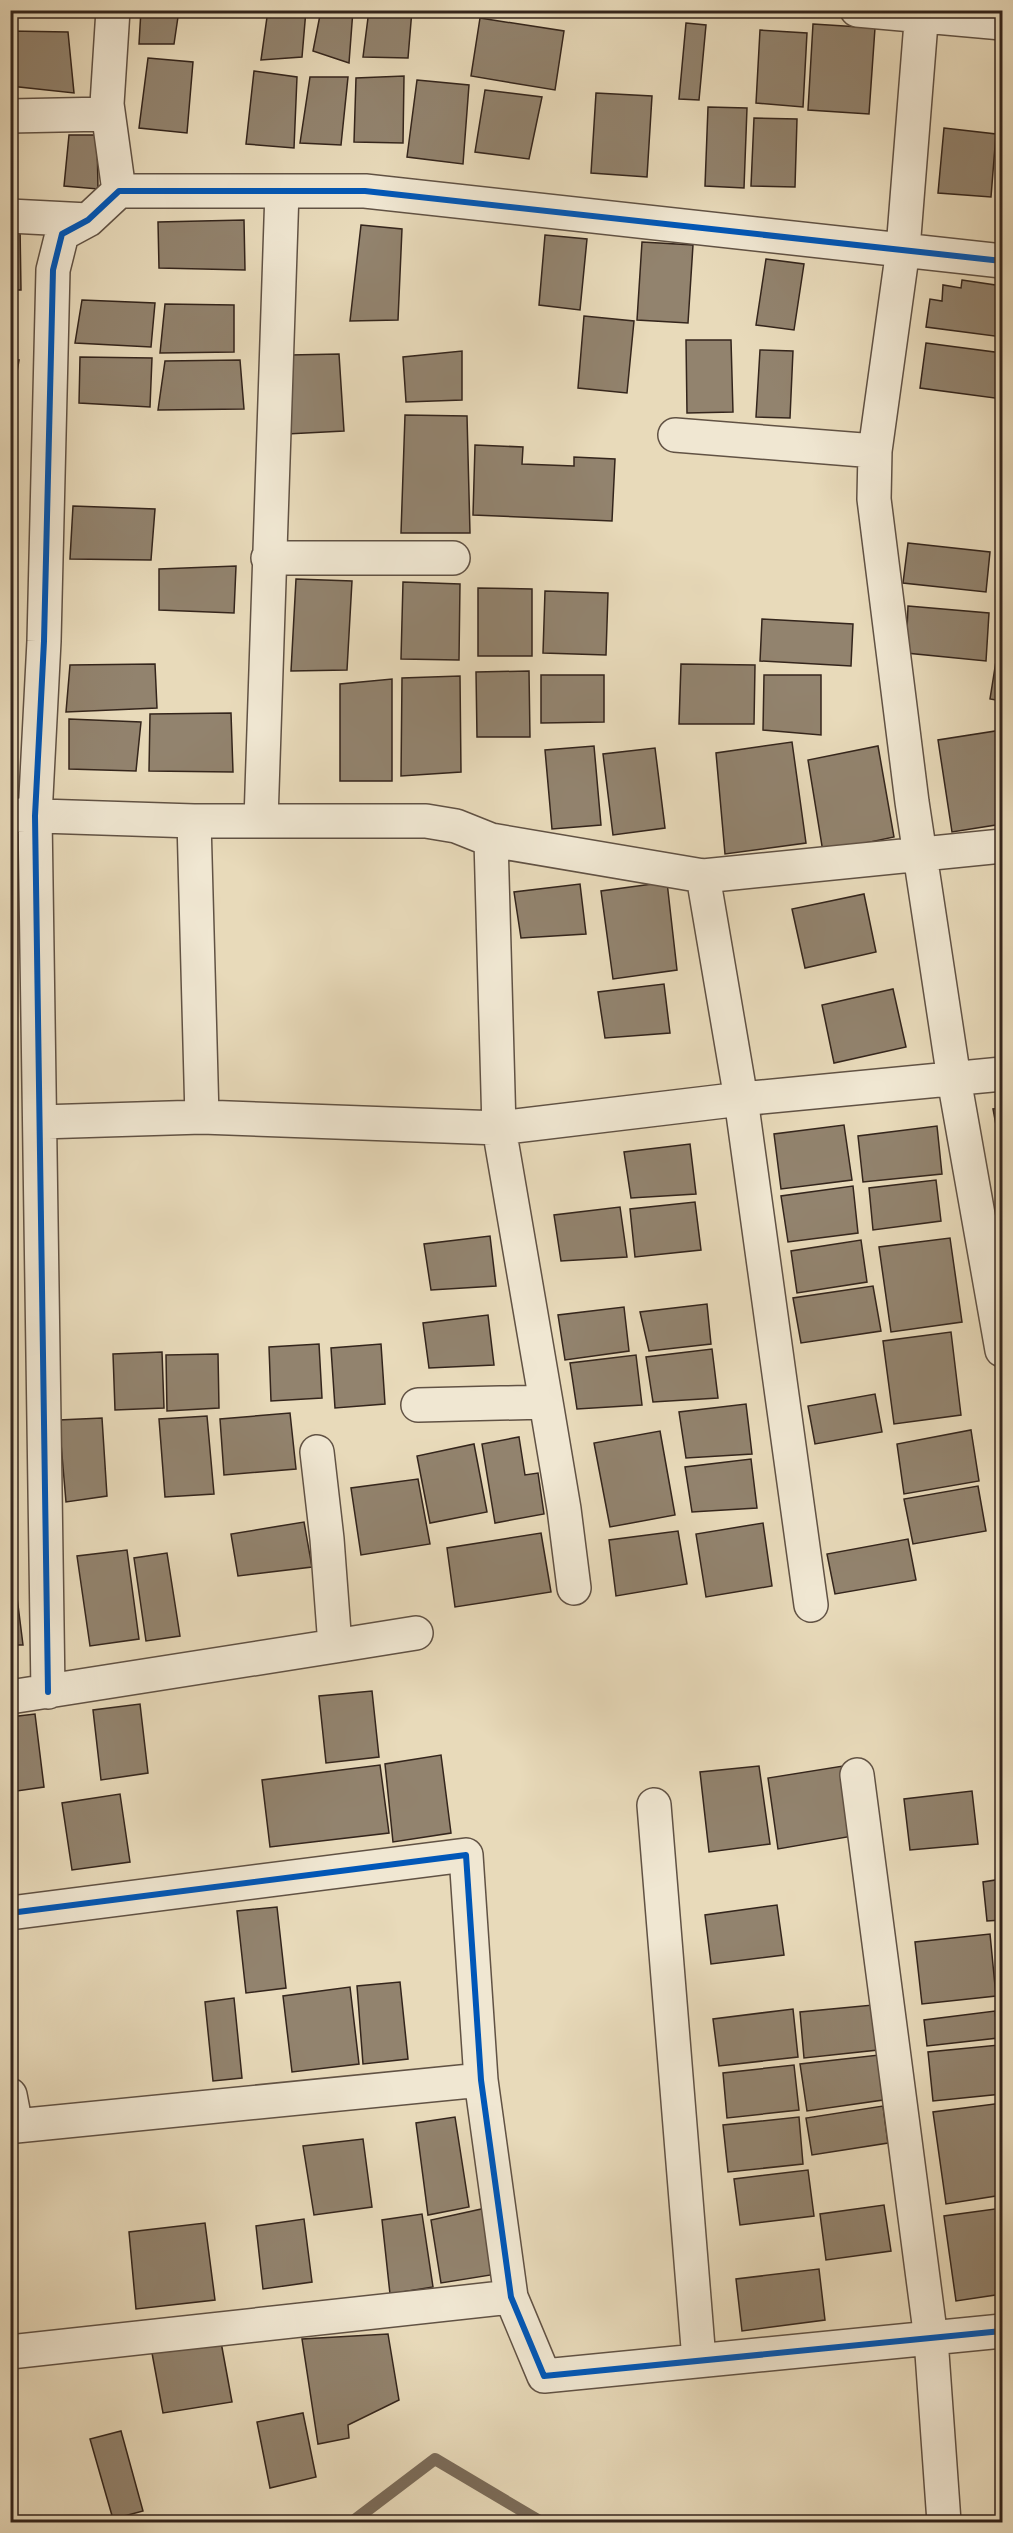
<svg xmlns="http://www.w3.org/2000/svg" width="1013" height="2533" viewBox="0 0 1013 2533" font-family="Alegreya,serif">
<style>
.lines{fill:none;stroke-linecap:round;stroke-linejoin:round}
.stream{stroke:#7b6c5a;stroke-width:12}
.building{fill:#92836e;stroke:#34251c;stroke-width:1.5}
.minor-casing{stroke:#615244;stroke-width:36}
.minor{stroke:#f0e7d2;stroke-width:33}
.cycleway-casing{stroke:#f0e7d2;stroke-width:10}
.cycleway{stroke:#0057b8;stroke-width:6}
</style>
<rect width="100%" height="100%" fill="#e8daba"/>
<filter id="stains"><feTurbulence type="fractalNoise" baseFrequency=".00333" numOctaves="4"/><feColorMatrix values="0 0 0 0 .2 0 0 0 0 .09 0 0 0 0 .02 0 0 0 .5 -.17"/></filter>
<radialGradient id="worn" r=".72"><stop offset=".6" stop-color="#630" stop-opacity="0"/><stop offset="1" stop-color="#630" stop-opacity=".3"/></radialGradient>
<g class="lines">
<path class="stream" d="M352,2522l83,-63 106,63"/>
</g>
<path class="building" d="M141,10h38l-5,34h-35z
M268,10h38l-4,47 -41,3z
M321,10h32l-4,53 -36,-12z
M369,10h43l-4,48 -45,-1z
M480,18l84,13 -9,59 -84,-14z
M686,23l20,2 -7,75 -20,-1z
M813,24l62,4 -6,86 -61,-4z
M760,30l47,3 -4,74 -47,-4z
M10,31l58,1 6,61 -64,-7z
M148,58l45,4 -6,71 -48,-5z
M254,71l43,6 -3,71 -48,-4z
M404,76l-1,67 -49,-1 2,-64z
M310,77h38l-7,68 -41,-2z
M417,80l52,5 -6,79 -56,-7z
M485,90l57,7 -13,62 -54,-7z
M596,93l56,3 -5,81 -56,-4z
M708,107l39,1 -3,80 -39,-2z
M754,118l43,1 -2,68 -44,-1z
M944,128l52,6 -5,63 -53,-4z
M69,135h28l1,54 -34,-3z
M244,220l1,50 -86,-2 -1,-46z
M361,225l41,4 -4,91 -48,1z
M10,226h10l1,64h-11z
M545,235l42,4 -7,71 -41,-5z
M642,242l51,3 -5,78 -51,-3z
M766,259l38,5 -10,66 -38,-5z
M962,280l40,6v51l-76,-10 4,-28 12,2 1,-16 18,3z
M82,300l73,3 -4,44 -76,-4z
M10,301h2l3,48h-5z
M165,304l69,1v47l-74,1z
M584,316l50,5 -7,72 -49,-5z
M686,340h45l2,72 -46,1z
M926,343l76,10v46l-82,-11z
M760,350l33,1 -3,67 -34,-1z
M462,351v49l-56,2 -3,-45z
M339,354l5,77 -57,3 3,-79z
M80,357l72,1 -2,49 -71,-4z
M10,359l9,1 -7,43h-2z
M240,360l4,49 -86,1 7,-49z
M405,415l62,1 3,117h-69z
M475,445l48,2 -1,17 52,2v-9l41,2 -3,62 -139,-6z
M10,458h6l-6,28z
M73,506l82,3 -4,51 -81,-1z
M10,507h4l3,48 -7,1z
M908,543l82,9 -4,40 -83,-9z
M10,564h3l1,38h-4z
M236,566l-2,47 -75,-3v-41z
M296,579l56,2 -5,89 -56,1z
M403,582l57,2 -1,76 -58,-1z
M478,588l54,1v67h-54z
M545,591l63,2 -2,62 -63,-2z
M908,606l81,7 -3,48 -80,-8z
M10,608h4l-2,50h-2z
M1002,617v31h-3z
M762,619l91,5 -2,42 -91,-5z
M996,661l6,1v39l-12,-2z
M155,664l2,44 -91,4 4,-47z
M681,664l74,1 -1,59h-75z
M10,666l7,1 -1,42h-6z
M529,671l1,66h-53l-1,-65z
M541,675h63v47l-63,1z
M764,675h57v60l-58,-5z
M460,676l1,96 -60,4 1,-98z
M392,679v102h-52v-97z
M231,713l2,59 -84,-1 1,-57z
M69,719l72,3 -5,49 -67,-2z
M1002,730v94l-50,8 -14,-92z
M792,742l14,101 -81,11 -9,-101z
M594,746l7,79 -49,4 -7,-79z
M878,746l16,91 -71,15 -15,-92z
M655,748l10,80 -52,7 -10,-81z
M667,882l10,88 -64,9 -12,-88z
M580,884l6,50 -65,4 -7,-46z
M864,894l12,58 -71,16 -13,-59z
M664,984l6,49 -65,5 -7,-46z
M893,989l13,58 -72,16 -12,-58z
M1002,1108v49l-9,-48z
M844,1125l8,55 -71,9 -7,-55z
M937,1126l5,48 -79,8 -5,-46z
M690,1144l6,50 -65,4 -7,-46z
M936,1180l5,41 -68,9 -4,-42z
M853,1186l5,47 -70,9 -7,-46z
M695,1202l6,48 -66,7 -5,-48z
M620,1207l7,50 -66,4 -7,-46z
M490,1236l6,50 -65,4 -7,-46z
M950,1238l12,84 -71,10 -12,-85z
M861,1240l6,42 -70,11 -6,-42z
M873,1286l8,45 -80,12 -8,-45z
M707,1304l4,40 -62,7 -9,-39z
M624,1307l5,44 -64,9 -7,-45z
M488,1315l6,50 -65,3 -6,-45z
M951,1332l10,83 -67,9 -11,-83z
M319,1344l3,54 -51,3 -2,-54z
M381,1344l4,60 -50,4 -4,-60z
M712,1349l6,49 -65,4 -7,-45z
M162,1352l2,56 -49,2 -2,-56z
M218,1354l1,54 -52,3 -1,-56z
M636,1355l6,50 -65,4 -7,-46z
M875,1394l7,38 -67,12 -7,-38z
M746,1404l6,50 -66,4 -7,-46z
M290,1413l6,56 -72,6 -4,-56z
M207,1416l7,78 -49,3 -6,-78z
M102,1418l5,78 -41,6 -7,-82z
M971,1430l8,51 -75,13 -7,-50z
M660,1431l15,84 -65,12 -16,-84z
M519,1437l6,38 13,-2 6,41 -49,9 -13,-79z
M474,1444l13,68 -57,11 -13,-67z
M751,1459l6,49 -65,4 -7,-45z
M418,1479l12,65 -69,11 -10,-67z
M978,1486l8,45 -73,13 -9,-45z
M304,1522l8,45 -74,9 -7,-42z
M763,1523l9,63 -66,11 -10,-63z
M678,1531l9,53 -71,12 -7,-56z
M541,1533l10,59 -96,15 -8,-59z
M908,1539l8,41 -81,14 -8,-40z
M127,1550l12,89 -49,7 -13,-90z
M167,1553l13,83 -34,5 -12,-83z
M17,1597l6,48h-13v-47z
M372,1691l7,66 -53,6 -7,-67z
M140,1704l8,69 -47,7 -8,-70z
M35,1714l9,73 -34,5v-75z
M441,1755l10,78 -58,9 -8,-78z
M380,1765l9,68 -119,14 -8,-67z
M759,1766l11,78 -61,8 -9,-80z
M843,1766l10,70 -75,13 -10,-71z
M972,1791l6,53 -68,6 -6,-51z
M120,1794l10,68 -58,8 -10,-67z
M1002,1879v41l-15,1 -4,-39z
M777,1905l7,50 -73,9 -6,-49z
M277,1907l9,81 -40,5 -9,-82z
M990,1934l6,62 -74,8 -7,-62z
M400,1982l8,77 -45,5 -6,-78z
M350,1987l9,77 -67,8 -9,-76z
M234,1998l8,80 -29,3 -8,-79z
M873,2005l5,45 -74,8 -4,-46z
M793,2009l5,48 -79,9 -6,-47z
M995,2011l3,27 -71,8 -3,-26z
M999,2045l3,49 -69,7 -5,-49z
M879,2055l4,45 -76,11 -7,-47z
M794,2065l5,45 -72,8 -4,-45z
M1002,2103v92l-56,9 -13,-92z
M883,2106l5,37 -76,12 -6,-37z
M455,2117l14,90 -41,8 -12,-92z
M799,2117l4,47 -75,8 -5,-47z
M363,2139l9,68 -58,8 -11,-69z
M808,2170l6,46 -74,9 -6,-46z
M884,2205l7,46 -65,9 -6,-46z
M486,2208l11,66 -56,9 -10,-63z
M1002,2208v86l-46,7 -12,-85z
M422,2214l11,73 -43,7 -8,-74z
M304,2219l8,63 -49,7 -7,-63z
M205,2223l10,77 -79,9 -7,-77z
M819,2269l6,51 -83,11 -6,-52z
M388,2334l11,66 -51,25 1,13 -31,6 -16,-105z
M221,2342l11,60 -69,11 -11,-60z
M303,2413l13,64 -46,11 -13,-66z
M121,2431l22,80 -30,8 -23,-80z"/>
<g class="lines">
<defs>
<path id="minor" d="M113,10l-6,94 12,87
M857,10l145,13
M922,10l-19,239 -28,202 -1,48 38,303 42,277 48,271
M10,116l98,-2
M10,216l78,4
M675,435l200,16
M268,558h185
M10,815l184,6h232l30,5 35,14 212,36 38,223 261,-25
M261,820l21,-629
M194,821l8,296 297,11 242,-29 70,506
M703,876l299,-30
M40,1122l162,-5
M546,1402l18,107 10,79
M418,1405l128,-3 -47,-274 -8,-288
M335,1646l81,-13
M48,1692l-13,-876 9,-175 9,-371 9,-36 26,-14 31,-29h246l637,70
M10,1697l325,-51 -8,-107 -10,-87
M857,1775l74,564 13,183
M654,1805l45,555
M10,1913l456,-58 15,225 30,217 33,79 458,-45
M10,2095l6,31 465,-46
M10,2352l501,-55"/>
</defs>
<use href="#minor" class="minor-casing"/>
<use href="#minor" class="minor"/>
<defs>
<path id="cycleway" d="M48,1692l-13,-876 9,-175 9,-371 9,-36 26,-14 31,-29h246l637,70
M10,1913l456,-58 15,225 30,217 33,79 458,-45"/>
</defs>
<use href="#cycleway" class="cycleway-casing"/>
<use href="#cycleway" class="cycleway"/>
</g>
<rect width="1013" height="2533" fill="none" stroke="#e8daba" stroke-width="36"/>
<rect x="12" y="12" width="989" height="2509" fill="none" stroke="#34251c" stroke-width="3"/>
<rect x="18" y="18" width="977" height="2497" fill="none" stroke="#34251c" stroke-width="1.5"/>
<rect width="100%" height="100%" filter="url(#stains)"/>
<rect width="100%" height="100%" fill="url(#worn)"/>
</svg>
